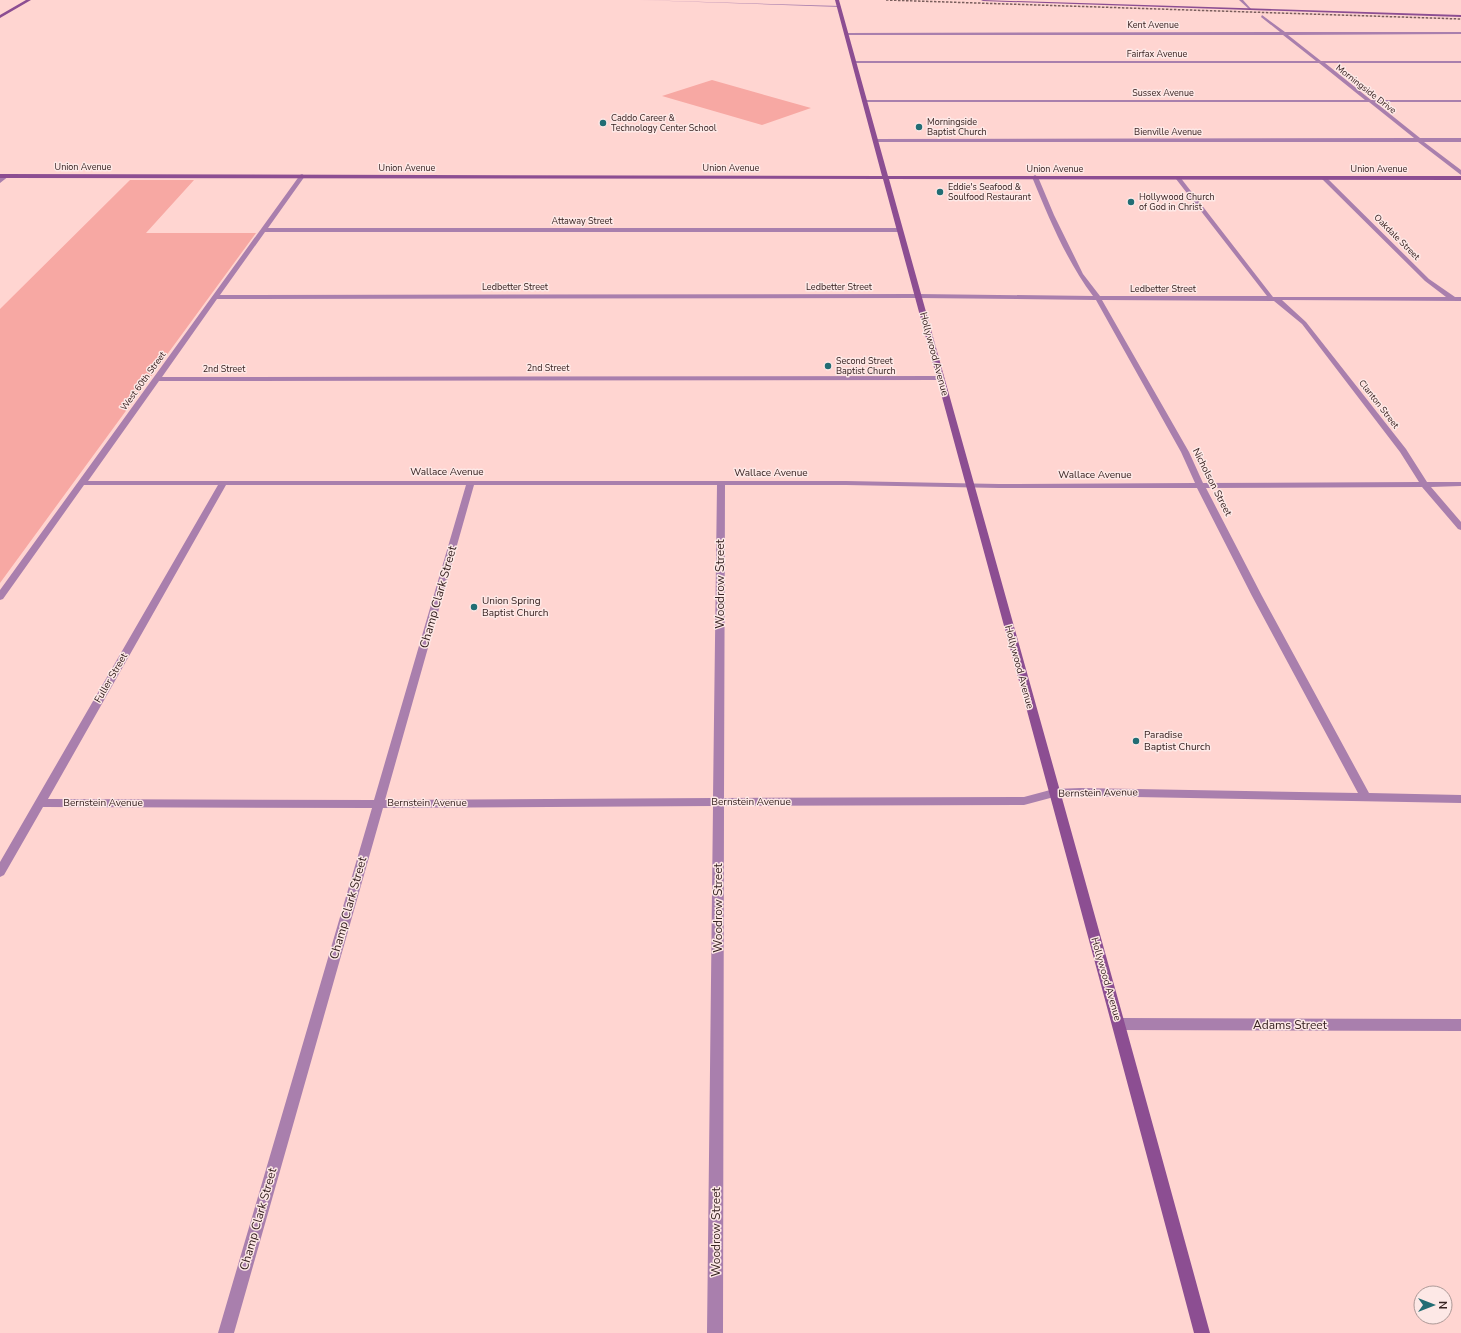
<svg xmlns="http://www.w3.org/2000/svg" width="1461" height="1333" viewBox="0 0 1461 1333" font-family="'Nunito Sans',sans-serif">
<style>
.green{fill:#f7a8a3}
.lines{fill:none;stroke-linecap:round;stroke-linejoin:round}
.street{fill:#a97fad;fill-rule:evenodd}
.secondary{fill:#8c4e92;fill-rule:evenodd}
.rail{stroke:#7a5e5c;stroke-width:1.5;stroke-dasharray:2.5 1.5;stroke-linecap:butt}
.poi-dot{fill:#226d74;stroke:#fde8e6;stroke-width:1.5}
.labels{text-anchor:middle;dominant-baseline:central;stroke-width:3;stroke-linejoin:round;paint-order:stroke}
.far-street-label{font-size:9px;fill:#362221;stroke:#fde8e6}
.far-poi-label{font-size:9px;fill:#362221;stroke:#fde8e6;text-anchor:start}
.street-label{font-size:10px;fill:#362221;stroke:#fde8e6}
.poi-label{font-size:10px;fill:#362221;stroke:#fde8e6;text-anchor:start}
.near-street-label{font-size:12px;fill:#362221;stroke:#fde8e6}
</style>
<rect width="100%" height="100%" fill="#ffd5d1"/>
<path class="green" d="M712,80l99,28 -49,17 -100,-29z
M130,180h64l-48,53h110l-256,350v-274z"/>
<g class="lines">
<path class="street" d="M640,0l201,6 -2,1z
M1239,0h4l9,10h-2z
M1262,15l23,17h176v2l-173,1 33,26h140v2h-136l46,37h90v2h-86l45,36h41v4h-37l37,28v5l-43,-33h-543l-2,-1v-2l541,-1 -45,-36h-505l-2,-1 2,-1h501l-46,-37h-465l-2,-1 2,-1h462l-33,-26h-437l-2,-1 2,-1 434,-1 -19,-15z
M302,174l3,2 -37,52h631l3,2 -3,2h-634l-45,63 698,-1 175,2c-27,-36 -44,-78 -61,-119l3,-2 3,2 16,38 29,59 17,22h167l-91,-117 -1,-1 3,-2 2,1 93,120h173l-21,-16 -104,-103 5,-1 103,102 26,18h6v4l-179,-1 24,22 100,127 21,33h34v4l-30,1 30,35v8l-3,-1 -36,-42 -216,1 56,108 107,197 92,2v8l-380,-7 -27,1 -30,8 -300,1 -1,527h-16l6,-527 -330,2 -149,525h-16l154,-525 -329,-1 -39,68 -4,2v-15l218,-377h-134l-81,114 -3,1v-10l300,-415zM918,298l178,2 85,152 14,31 -196,1 -153,-3h-758l71,-100 781,-1 4,-2 -4,-2 -778,1 55,-78zM1102,300l172,1 28,23 98,128 19,30 -216,1 -14,-31zM226,485h240l-92,315 -326,-1zM474,485h243l-4,313 -328,2zM725,485h121l153,3h198l55,108 106,197 -277,-5 -27,1 -30,8 -300,1z
M4,175l5,1 -9,7v-5z
M1119,1018l342,1v12l-342,-1 -5,-2 -2,-4 2,-4z"/>
<path class="secondary" d="M26,0h5l-31,18v-3z
M835,0h4l49,176h573v4l-572,-1c107,385 216,769 321,1154h-16c-102,-385 -207,-769 -311,-1154l-883,-1v-4l882,2z
M981,0l480,15v2l-478,-16z"/>
<path class="rail" d="M886,0l575,19"/>
</g>
<g class="poi-dot">
<circle cx="603" cy="123" r="4"/>
<circle cx="919" cy="127" r="4"/>
<circle cx="940" cy="192" r="4"/>
<circle cx="1131" cy="202" r="4"/>
<circle cx="828" cy="366" r="4"/>
<circle cx="474" cy="607" r="4"/>
<circle cx="1136" cy="741" r="4"/>
</g>
<g class="labels">
<g class="far-street-label">
<text x="1153" y="25">Kent Avenue</text>
<text x="1157" y="54">Fairfax Avenue</text>
<text transform="translate(1366 89) rotate(38)">Morningside Drive</text>
<text x="1163" y="93">Sussex Avenue</text>
<text x="1168" y="132">Bienville Avenue</text>
<text x="83" y="167">Union Avenue</text>
<text x="407" y="168">Union Avenue</text>
<text x="731" y="168">Union Avenue</text>
<text x="1055" y="169">Union Avenue</text>
<text x="1379" y="169">Union Avenue</text>
<text x="582" y="221">Attaway Street</text>
<text transform="translate(1397 237) rotate(45)">Oakdale Street</text>
<text x="515" y="287">Ledbetter Street</text>
<text x="839" y="287">Ledbetter Street</text>
<text x="1163" y="289">Ledbetter Street</text>
<text x="548" y="368">2nd Street</text>
<text x="224" y="369">2nd Street</text>
<text transform="translate(143 381) rotate(-54)">West 60th Street</text>
<text transform="translate(1379 404) rotate(52)">Clanton Street</text>
</g>
<g class="far-poi-label">
<text x="611" y="118">Caddo Career &amp;<tspan x="611" dy="10">Technology Center School</tspan></text>
<text x="927" y="122">Morningside<tspan x="927" dy="10">Baptist Church</tspan></text>
<text x="948" y="187">Eddie's Seafood &amp;<tspan x="948" dy="10">Soulfood Restaurant</tspan></text>
<text x="1139" y="197">Hollywood Church<tspan x="1139" dy="10">of God in Christ</tspan></text>
<text x="836" y="361">Second Street<tspan x="836" dy="10">Baptist Church</tspan></text>
</g>
<g class="street-label">
<text transform="translate(934 354) rotate(75)">Hollywood Avenue</text>
<text x="447" y="472">Wallace Avenue</text>
<text x="771" y="473">Wallace Avenue</text>
<text x="1095" y="475">Wallace Avenue</text>
<text transform="translate(1212 482) rotate(63)">Nicholson Street</text>
<text transform="translate(1019 667) rotate(75)">Hollywood Avenue</text>
<text transform="translate(111 678) rotate(-60)">Fuller Street</text>
<text transform="translate(1098 793) rotate(-1)">Bernstein Avenue</text>
<text x="751" y="802">Bernstein Avenue</text>
<text x="103" y="803">Bernstein Avenue</text>
<text x="427" y="803">Bernstein Avenue</text>
<text transform="translate(1106 979) rotate(74)">Hollywood Avenue</text>
</g>
<g class="poi-label">
<text x="482" y="601">Union Spring<tspan x="482" dy="12">Baptist Church</tspan></text>
<text x="1144" y="735">Paradise<tspan x="1144" dy="12">Baptist Church</tspan></text>
</g>
<g class="near-street-label">
<text transform="translate(720 584) rotate(-90)">Woodrow Street</text>
<text transform="translate(438 597) rotate(-74)">Champ Clark Street</text>
<text transform="translate(348 908) rotate(-74)">Champ Clark Street</text>
<text transform="translate(718 908) rotate(-90)">Woodrow Street</text>
<text x="1290" y="1025">Adams Street</text>
<text transform="translate(258 1219) rotate(-74)">Champ Clark Street</text>
<text transform="translate(716 1232) rotate(-90)">Woodrow Street</text>
</g>
</g>
<g transform="translate(1433 1305) rotate(90)"><circle r="19" fill="#fde8e6" stroke="#ad9997"/>
<path d="M0-3L7 15L0 10L-7 15Z" fill="#226d74"/>
<text y="-6" font-size="11" font-weight="bold" text-anchor="middle" fill="#362221">N</text>
</g>
</svg>
